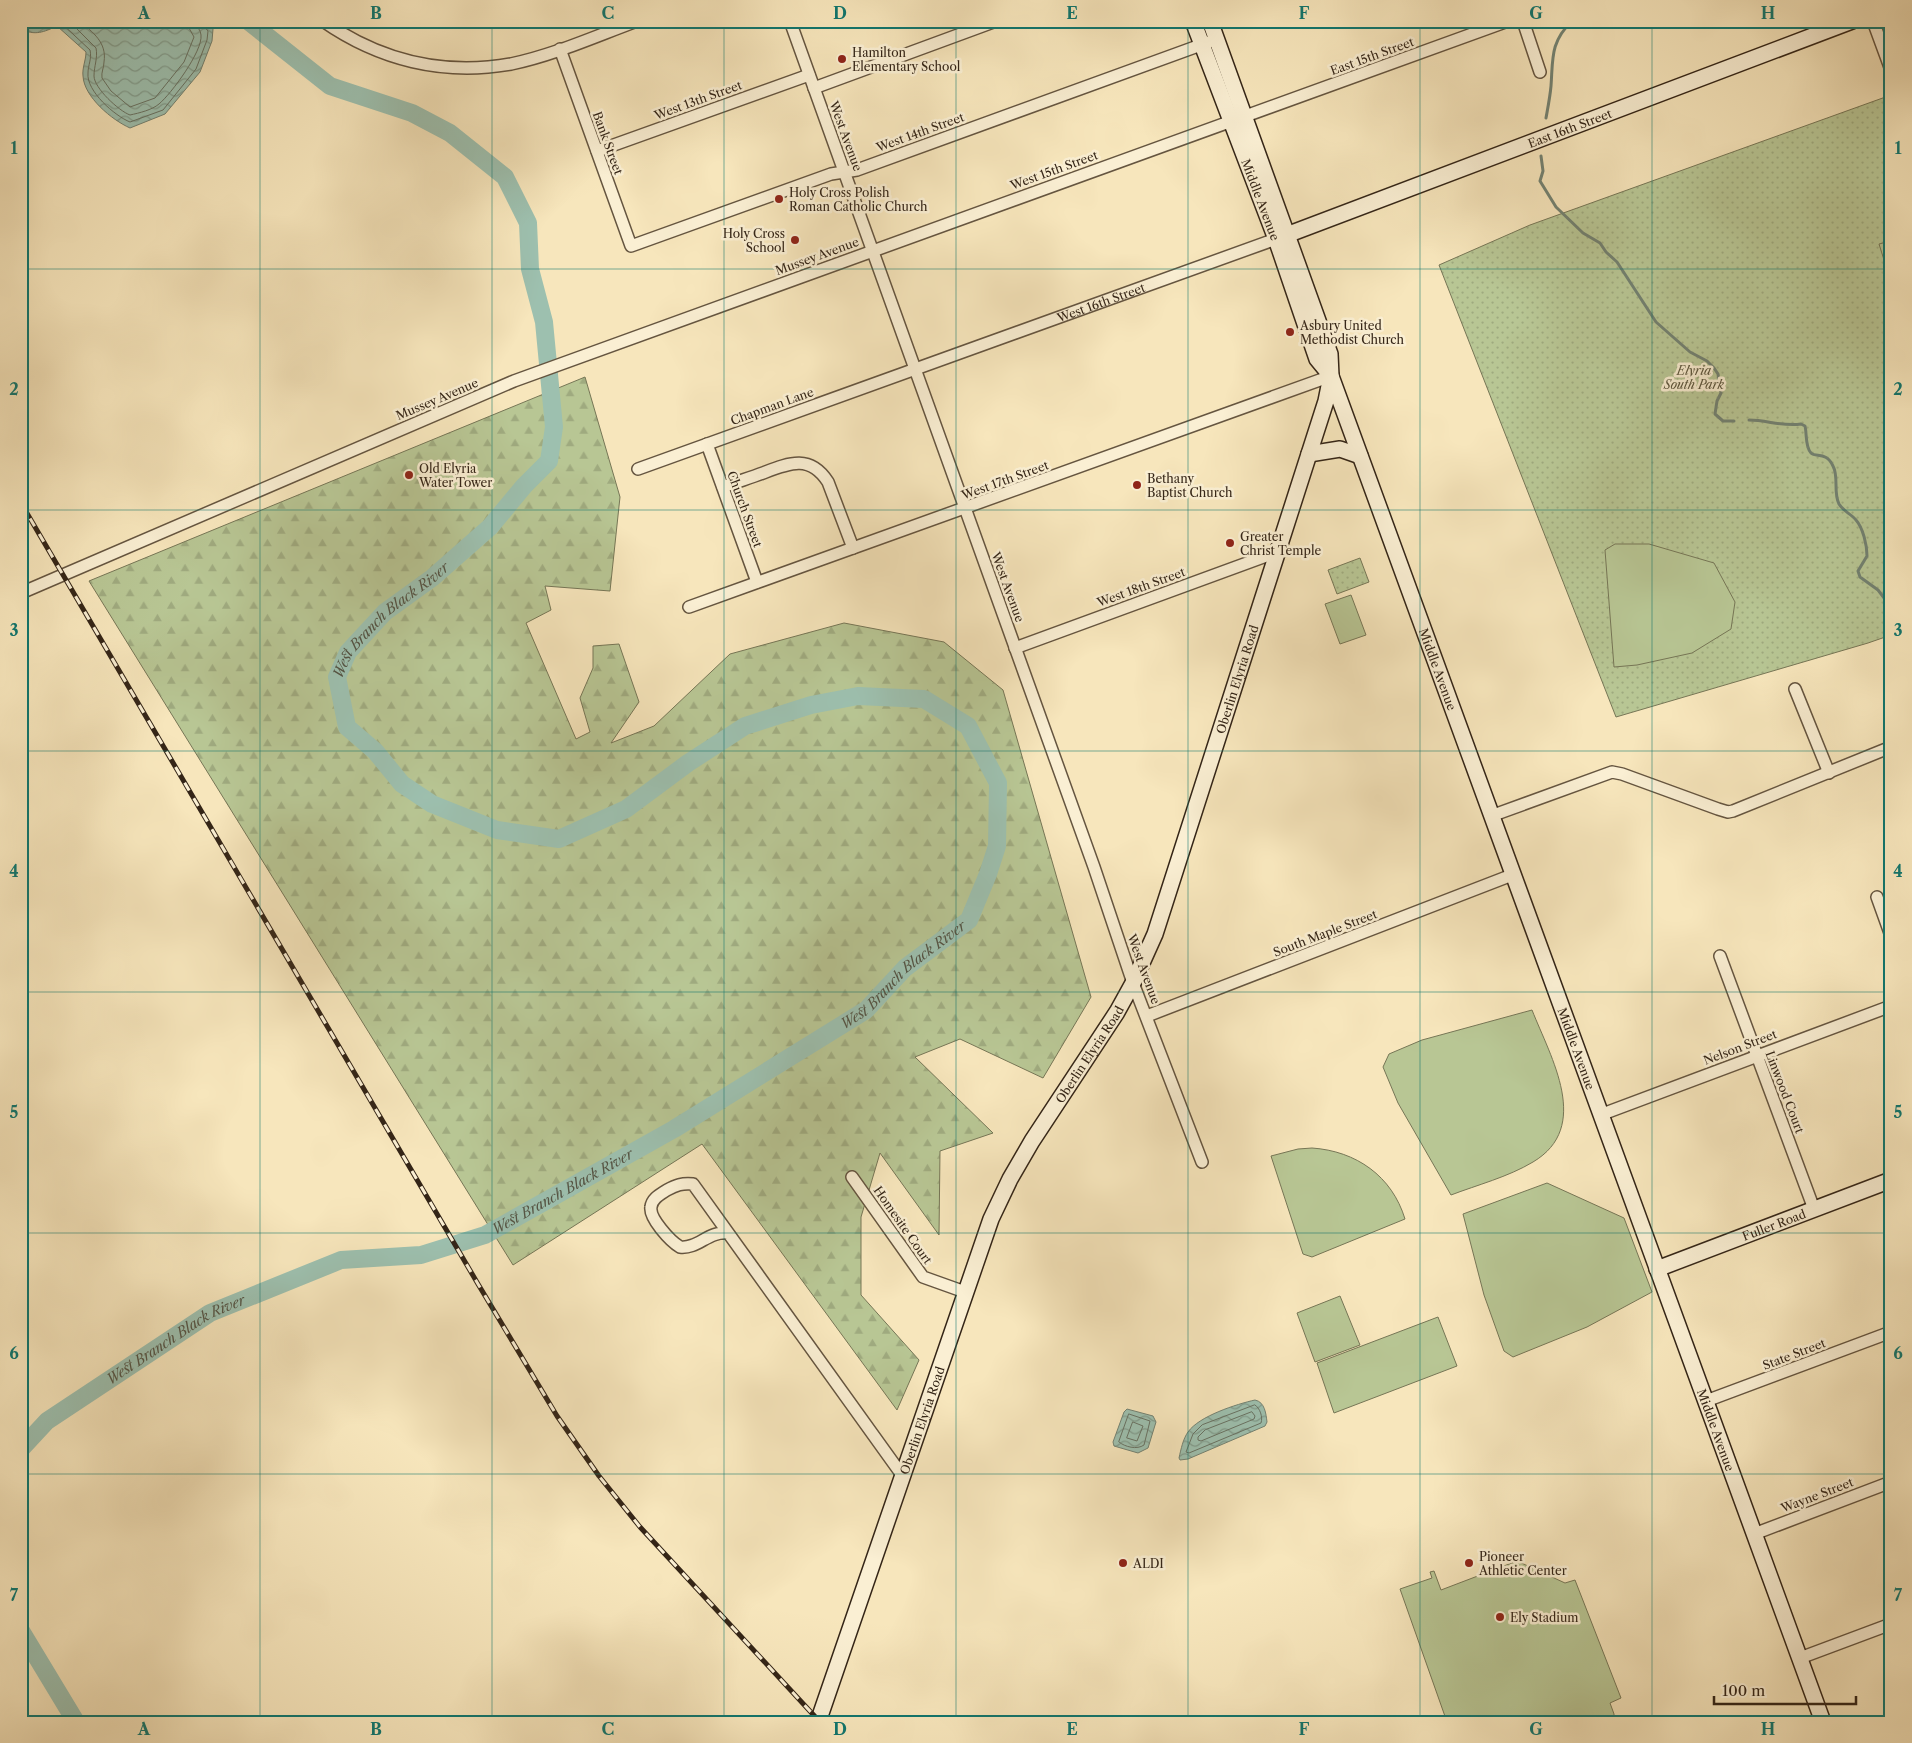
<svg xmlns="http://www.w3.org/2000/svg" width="1912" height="1743" viewBox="0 0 1912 1743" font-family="'Libre Caslon Text',serif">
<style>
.forest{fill:url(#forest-firs);stroke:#767656}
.park{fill:url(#park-dots);stroke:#767656}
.garden{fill:#b8c694;stroke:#767656}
.water{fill:url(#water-waves);stroke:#738272}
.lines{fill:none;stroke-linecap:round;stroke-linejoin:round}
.shore{stroke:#687263;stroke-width:1}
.stream{stroke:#738272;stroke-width:3}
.river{stroke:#9dc0af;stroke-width:18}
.street-casing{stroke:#655540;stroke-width:14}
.secondary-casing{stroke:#342517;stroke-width:18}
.street{stroke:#faefd3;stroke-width:11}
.secondary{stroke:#faefd3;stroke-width:15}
.rail-casing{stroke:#342517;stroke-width:5}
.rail{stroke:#faefd3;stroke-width:3;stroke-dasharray:9;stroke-linecap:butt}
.grid{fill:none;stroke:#0f766e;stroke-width:1;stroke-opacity:0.55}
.poi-dot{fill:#8f2418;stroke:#faefd3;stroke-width:2}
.labels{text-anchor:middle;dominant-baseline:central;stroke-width:5;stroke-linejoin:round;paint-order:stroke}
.poi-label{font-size:12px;fill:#342517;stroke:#faefd3;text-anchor:start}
.street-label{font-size:12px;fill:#342517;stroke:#faefd3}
.park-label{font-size:12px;font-style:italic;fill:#5c553c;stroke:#faefd3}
.water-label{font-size:14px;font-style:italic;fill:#545445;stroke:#faefd3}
.neatline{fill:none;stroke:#0f766e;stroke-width:2}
.grid-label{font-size:16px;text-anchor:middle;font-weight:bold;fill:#0f766e}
</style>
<defs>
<pattern id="forest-firs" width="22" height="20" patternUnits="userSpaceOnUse" patternTransform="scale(1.25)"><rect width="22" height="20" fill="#b8c694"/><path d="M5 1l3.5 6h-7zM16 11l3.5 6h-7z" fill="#9faa7f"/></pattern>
<pattern id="park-dots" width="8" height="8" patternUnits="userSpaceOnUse" patternTransform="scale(1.25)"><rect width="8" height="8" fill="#b8c694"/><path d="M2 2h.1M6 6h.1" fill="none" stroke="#9faa7f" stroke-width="1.8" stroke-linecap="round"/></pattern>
<pattern id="water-waves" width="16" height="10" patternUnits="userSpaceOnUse" patternTransform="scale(1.25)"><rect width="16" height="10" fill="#9dc0af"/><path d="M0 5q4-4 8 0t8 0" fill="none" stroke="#819c8d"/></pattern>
</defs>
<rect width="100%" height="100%" fill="#f7e6bc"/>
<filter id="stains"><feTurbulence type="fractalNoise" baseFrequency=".004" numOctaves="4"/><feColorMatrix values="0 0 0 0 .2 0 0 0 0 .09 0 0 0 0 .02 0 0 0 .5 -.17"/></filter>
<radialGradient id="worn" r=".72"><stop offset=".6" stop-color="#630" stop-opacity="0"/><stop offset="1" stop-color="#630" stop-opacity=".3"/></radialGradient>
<path class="forest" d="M585,377l35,120 -10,94 -65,-5 6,24 -25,13 50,116 14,-7 -10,-34 13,-30v-22l26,-2 20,58 -28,41 43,-17 76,-72 114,-31 100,19 59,48 88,307 -48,81 -83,-39 -45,18 78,76 -53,18 -1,84 -59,-82 -19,64v78l58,65 -22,50 -195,-266 -189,121 -424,-684z"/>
<path class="park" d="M1891,95v540l-23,8 -252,74 -177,-452 91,-40z
M1360,558l9,24 -32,12 -9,-24z"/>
<path class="garden" d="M1891,241v20l-6,2 -6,-19z
M1615,544h34l65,19 21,39 -4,27 -39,24 -55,12 -23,2 -9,-117z
M1351,595l15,40 -26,9 -15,-40z
M1532,1010c19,48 60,117 1,152 -25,15 -56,23 -82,33l-53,-92 -15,-36 6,-13 33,-14z
M1312,1148c44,3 80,28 93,71l-93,38 -9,-3 -32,-98 27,-7z
M1547,1183l77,35 28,74 -65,35 -74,30 -9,-6 -20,-56 -21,-81z
M1340,1296l20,49 -45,17 -18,-49z
M1438,1317l19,49 -123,47 -17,-50z
M1517,1561l48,22 10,-3 46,118 -11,5 4,11v8h-167l-47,-133 32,-11 -2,-6 4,-1 7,19z"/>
<path class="water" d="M21,21h184l8,8 -1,12 -12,31 -35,42 -35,14c-18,-8 -46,-31 -47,-52 -1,-8 3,-16 3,-24l-29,-26c-13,6 -22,10 -36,3z
M1255,1400c10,2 11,14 12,22l-2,4 -77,33 -8,1 -1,-2c2,-9 4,-19 9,-26 11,-16 49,-28 67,-32z
M1127,1409l26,7 3,6 -8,26 -10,5 -24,-7 -1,-4 11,-30z"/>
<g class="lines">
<path class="shore" d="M59,21l31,29c2,9 -2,15 -2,23 -2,18 27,43 42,49l33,-12 33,-41 11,-29 1,-9 -5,-6 -1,-4
M69,21l27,27c2,10 -2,18 -2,28 0,12 25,35 36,39 9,-2 22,-5 29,-11 12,-10 44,-53 42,-69 0,-5 -5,-8 -5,-14
M80,21c13,12 27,21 24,41 0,6 -3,10 -2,16l9,13 19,16 25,-9 29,-36 10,-25 -5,-9 -1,-7
M1255,1405c5,3 8,12 6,18l-72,30 -3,-1 7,-18 9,-9z
M1252,1412l3,4 -1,3 -53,22 -3,-1v-3l7,-7z
M1129,1414l21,7 -6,24c-7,5 -19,2 -25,-3z
M1133,1422l10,4 -6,15 -10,-3z"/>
<path class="stream" d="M1546,118c2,-11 4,-21 5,-32 2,-27 -1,-44 21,-65
M1541,156l2,15 -3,10 16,26 27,26 17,10 6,9 11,10 39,60 34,30 17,9 7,7 4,6 3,19 -4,8 -2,13 8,7h11
M1749,420c18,0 34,7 52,4l4,2c2,8 0,21 6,27 5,5 15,-2 22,13 6,11 0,26 6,38 4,7 12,10 17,16 7,8 11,25 11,36l-9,15 2,6 18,13 13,17"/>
<g class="river">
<path id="s1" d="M21,1449l26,-28 163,-108 131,-53 80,-5 64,-20 189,-106 192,-119 39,-42 64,-48 19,-46 9,-28 1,-63 -30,-57 -44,-27 -66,-3 -47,9 -66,21 -57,37 -62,46 -67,30 -62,-9 -65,-26 -30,-20 -27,-33 -28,-24 -10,-50 11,-25 37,-40 47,-34 58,-51 34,-41 25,-25 5,-34 -10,-105 -14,-53 -2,-46 -23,-46 -55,-44 -38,-20 -82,-27 -82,-65"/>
<path d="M21,1631l55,91"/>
</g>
<defs>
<g id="street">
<path d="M323,21c56,39 120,55 188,43 43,-9 85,-28 126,-43"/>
<path d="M790,21l304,846 39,116 69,179"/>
<path d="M1523,21l17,51"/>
<path d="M1873,21l18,49"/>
<path d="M560,49l71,197 200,-72 26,-4 352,-128"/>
<path d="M814,88l182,-67"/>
<path d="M597,151l212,-76"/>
<path d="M707,444l50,138"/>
<path id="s2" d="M638,469l638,-230"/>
<path d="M723,487c13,-5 27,-9 40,-14 26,-10 47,-19 65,9l25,66"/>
<path d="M21,593l493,-212 994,-360"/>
<path d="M689,607l642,-231"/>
<path d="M1015,648l262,-96"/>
<path d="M1795,689l34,84"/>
<path d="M1491,816l121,-44 10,2 96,35 10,3 5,-1 158,-64"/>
<path d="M1877,897l14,39"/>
<path d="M1720,956l94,253"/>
<path d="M1147,1016l365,-141"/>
<path d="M1600,1115l291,-109"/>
<path d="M852,1177l71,100 42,15"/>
<path d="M728,1233c-20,-2 -30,16 -48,14 -10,-6 -31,-29 -29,-40 1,-9 10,-13 16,-17 9,-5 15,-7 26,-6l209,291"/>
<path d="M1706,1401l185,-69"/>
<path d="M1754,1534l137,-52"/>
<path d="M1800,1658l91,-34"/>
</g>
<g id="secondary">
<path id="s3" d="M1193,21l83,218 41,120 14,17"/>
<path id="s4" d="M1210,21l120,333 1,22 492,1346"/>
<path id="s5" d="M1276,239l576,-218"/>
<path d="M1309,454l31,-5 20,7"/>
<path id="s6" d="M1657,1269l234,-89"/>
<path id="s7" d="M818,1722l173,-503 19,-40 22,-38 85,-129 16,-29 22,-49 171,-533 5,-25"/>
</g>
</defs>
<use href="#street" class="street-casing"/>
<use href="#secondary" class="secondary-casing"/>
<use href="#street" class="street"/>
<use href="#secondary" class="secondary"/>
<defs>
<path id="rail" d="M21,503l457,781 79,132 42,60 41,51 180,195"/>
</defs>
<use href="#rail" class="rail-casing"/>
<use href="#rail" class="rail"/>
</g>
<path class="grid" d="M260,21v1701M492,21v1701M724,21v1701M956,21v1701M1188,21v1701M1420,21v1701M1652,21v1701M21,269h1870M21,510h1870M21,751h1870M21,992h1870M21,1233h1870M21,1474h1870"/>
<g class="poi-dot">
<circle cx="842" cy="59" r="5"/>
<circle cx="779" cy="199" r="5"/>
<circle cx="795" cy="240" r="5"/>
<circle cx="1290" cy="332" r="5"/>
<circle cx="409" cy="475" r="5"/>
<circle cx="1137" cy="485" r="5"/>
<circle cx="1230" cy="543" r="5"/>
<circle cx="1123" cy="1563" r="5"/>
<circle cx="1469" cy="1563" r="5"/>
<circle cx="1500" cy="1617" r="5"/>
</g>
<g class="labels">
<g class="poi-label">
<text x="852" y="52">Hamilton<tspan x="852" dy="14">Elementary School</tspan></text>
<text x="789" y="192">Holy Cross Polish<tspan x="789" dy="14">Roman Catholic Church</tspan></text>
<text x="785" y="233" text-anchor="end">Holy Cross<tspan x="785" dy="14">School</tspan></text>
<text x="1300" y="325">Asbury United<tspan x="1300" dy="14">Methodist Church</tspan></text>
<text x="419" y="468">Old Elyria<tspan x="419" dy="14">Water Tower</tspan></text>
<text x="1147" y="478">Bethany<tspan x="1147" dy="14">Baptist Church</tspan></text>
<text x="1240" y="536">Greater<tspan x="1240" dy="14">Christ Temple</tspan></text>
<text x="1479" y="1556">Pioneer<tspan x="1479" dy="14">Athletic Center</tspan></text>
<text x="1133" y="1563">ALDI</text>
<text x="1510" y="1617">Ely Stadium</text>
</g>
<g class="street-label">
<text transform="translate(1372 56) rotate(-20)">East 15th Street</text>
<text transform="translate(698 100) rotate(-20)">West 13th Street</text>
<text stroke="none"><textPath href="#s5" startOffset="314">East 16th Street</textPath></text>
<text transform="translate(920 132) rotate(-20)">West 14th Street</text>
<text transform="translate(846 136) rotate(70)">West Avenue</text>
<text transform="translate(608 143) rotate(70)">Bank Street</text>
<text transform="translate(1054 170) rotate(-20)">West 15th Street</text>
<text stroke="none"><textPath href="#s3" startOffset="191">Middle Avenue</textPath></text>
<text transform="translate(817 256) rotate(-20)">Mussey Avenue</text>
<text stroke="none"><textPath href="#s2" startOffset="492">West 16th Street</textPath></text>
<text transform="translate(437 399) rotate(-23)">Mussey Avenue</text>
<text transform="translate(772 406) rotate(-20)">Chapman Lane</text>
<text transform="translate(1005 480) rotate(-20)">West 17th Street</text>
<text transform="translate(745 509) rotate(70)">Church Street</text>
<text transform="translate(1008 587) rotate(70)">West Avenue</text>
<text transform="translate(1141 587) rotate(-20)">West 18th Street</text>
<text stroke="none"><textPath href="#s4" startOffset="688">Middle Avenue</textPath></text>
<text stroke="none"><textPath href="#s7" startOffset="1129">Oberlin Elyria Road</textPath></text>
<text transform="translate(1325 933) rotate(-21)">South Maple Street</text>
<text transform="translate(1144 969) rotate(70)">West Avenue</text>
<text transform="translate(1740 1047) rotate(-21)">Nelson Street</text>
<text stroke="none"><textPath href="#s4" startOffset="1092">Middle Avenue</textPath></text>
<text stroke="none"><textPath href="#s7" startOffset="724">Oberlin Elyria Road</textPath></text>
<text transform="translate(1785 1092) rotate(69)">Linwood Court</text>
<text transform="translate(903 1225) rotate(55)">Homesite Court</text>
<text stroke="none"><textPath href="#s6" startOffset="125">Fuller Road</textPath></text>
<text transform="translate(1794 1354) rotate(-21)">State Street</text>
<text stroke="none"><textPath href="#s7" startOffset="319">Oberlin Elyria Road</textPath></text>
<text stroke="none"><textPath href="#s4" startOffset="1498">Middle Avenue</textPath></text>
<text transform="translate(1817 1495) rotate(-21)">Wayne Street</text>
</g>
<g class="park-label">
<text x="1694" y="370">Elyria<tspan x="1694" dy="14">South Park</tspan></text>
</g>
<g class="water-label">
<text stroke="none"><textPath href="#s1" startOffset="2141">West Branch Black River</textPath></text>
<text stroke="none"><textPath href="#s1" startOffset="1016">West Branch Black River</textPath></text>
<text stroke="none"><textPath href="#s1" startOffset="611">West Branch Black River</textPath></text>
<text stroke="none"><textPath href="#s1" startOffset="191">West Branch Black River</textPath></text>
</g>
</g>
<rect width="1912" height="1743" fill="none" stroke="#f7e6bc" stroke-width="55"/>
<path d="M1714 1696v8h142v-8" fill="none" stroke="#342517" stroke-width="2.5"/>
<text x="1722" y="1696" font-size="15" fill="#342517" stroke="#faefd3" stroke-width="4" paint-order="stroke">100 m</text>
<rect x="28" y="28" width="1856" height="1688" class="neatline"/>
<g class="grid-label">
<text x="144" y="19">A</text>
<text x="376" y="19">B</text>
<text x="608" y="19">C</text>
<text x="840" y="19">D</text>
<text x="1072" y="19">E</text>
<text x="1304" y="19">F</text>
<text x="1536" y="19">G</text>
<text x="1768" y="19">H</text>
<text x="14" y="154">1</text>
<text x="1898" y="154">1</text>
<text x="14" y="395">2</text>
<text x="1898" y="395">2</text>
<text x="14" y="636">3</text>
<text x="1898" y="636">3</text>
<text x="14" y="877">4</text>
<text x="1898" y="877">4</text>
<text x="14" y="1118">5</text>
<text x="1898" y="1118">5</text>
<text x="14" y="1359">6</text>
<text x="1898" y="1359">6</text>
<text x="14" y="1601">7</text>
<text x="1898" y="1601">7</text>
<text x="144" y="1735">A</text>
<text x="376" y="1735">B</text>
<text x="608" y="1735">C</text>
<text x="840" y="1735">D</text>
<text x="1072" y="1735">E</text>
<text x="1304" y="1735">F</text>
<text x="1536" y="1735">G</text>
<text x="1768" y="1735">H</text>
</g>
<rect width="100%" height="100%" filter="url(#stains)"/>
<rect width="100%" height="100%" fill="url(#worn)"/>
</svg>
